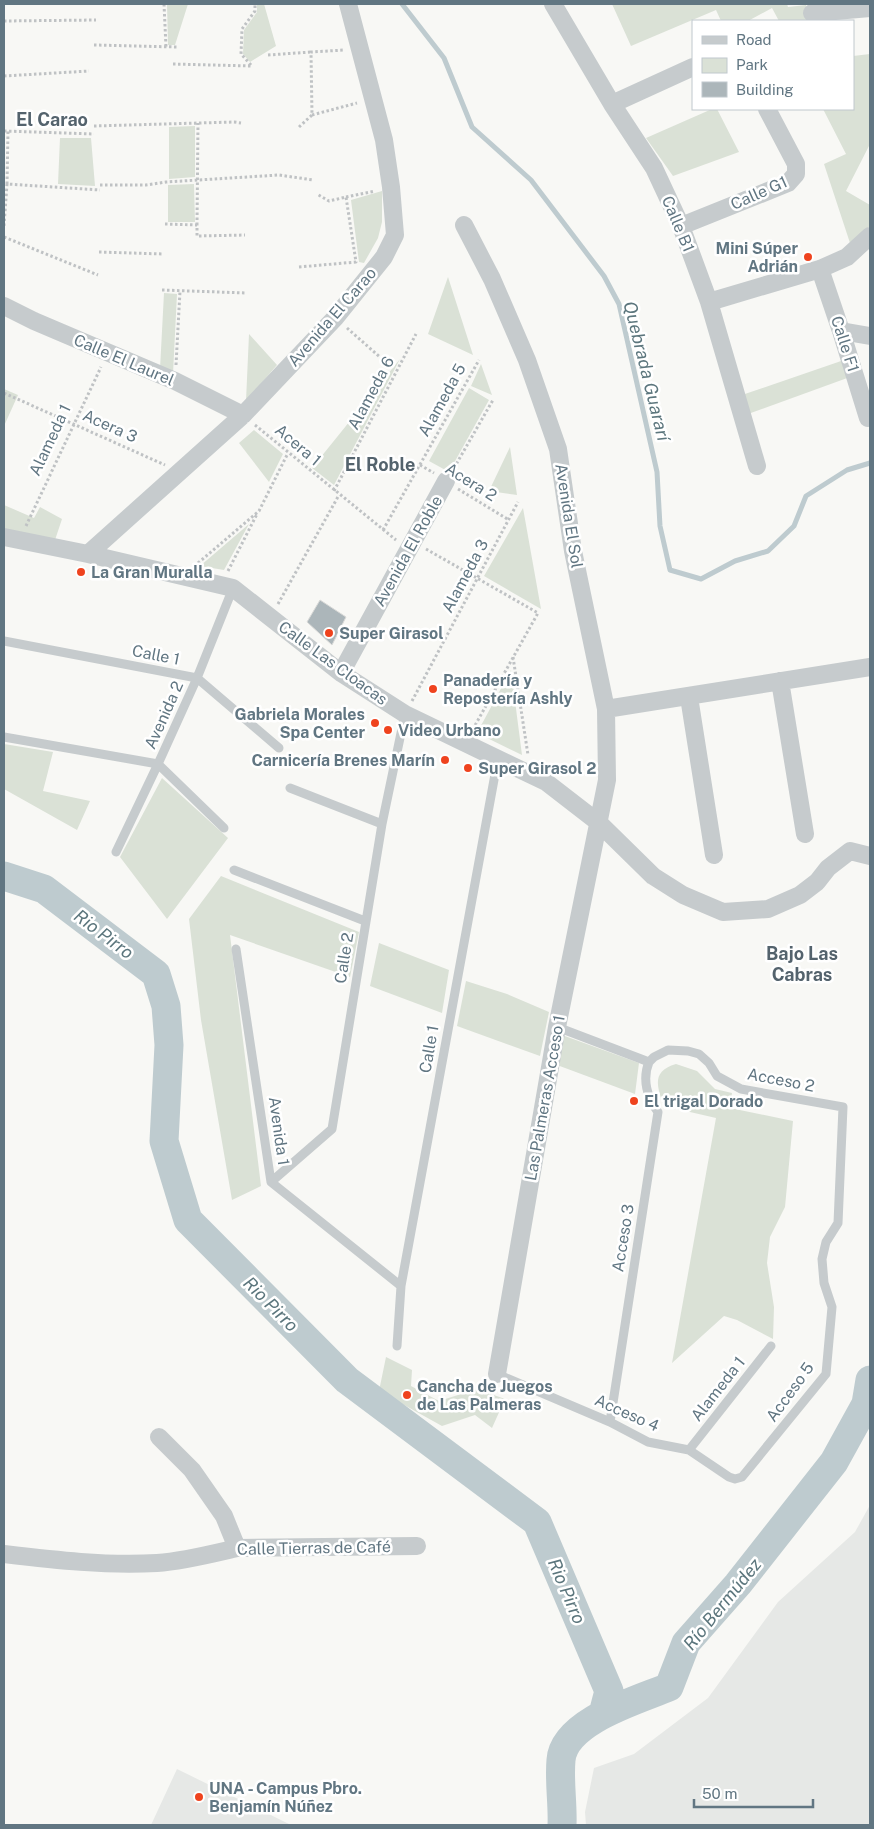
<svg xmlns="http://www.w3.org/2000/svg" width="874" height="1829" viewBox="0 0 874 1829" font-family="'Public Sans',sans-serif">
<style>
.built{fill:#e6e8e6}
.green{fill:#dae1d6}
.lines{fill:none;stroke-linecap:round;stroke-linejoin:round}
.stream{stroke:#becbcf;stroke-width:5}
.river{stroke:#becbcf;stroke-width:29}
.building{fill:#acb6ba;stroke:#dadad8}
.path{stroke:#bfc2c4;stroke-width:3;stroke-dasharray:2.5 2.5;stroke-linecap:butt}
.service{stroke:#c6cbcd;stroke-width:9}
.minor{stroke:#c6cbcd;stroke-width:18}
.poi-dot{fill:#ef431e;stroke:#fff;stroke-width:2}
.labels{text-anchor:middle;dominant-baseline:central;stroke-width:5;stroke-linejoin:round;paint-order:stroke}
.street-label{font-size:16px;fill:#617682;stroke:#fff}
.poi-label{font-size:16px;font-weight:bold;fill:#617682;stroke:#fff;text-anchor:start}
.neighbourhood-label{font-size:18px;font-weight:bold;fill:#54636d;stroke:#fff}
.water-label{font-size:18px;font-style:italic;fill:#5c767d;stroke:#fff}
</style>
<rect width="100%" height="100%" fill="#f8f8f5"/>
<path class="built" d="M870,1505v320h-284l-1,-13 9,-44 40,-14 74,-56 70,-96 77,-70z
M177,1769l114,56h-140z"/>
<path class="green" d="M167,4h21l-13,41h-7z
M257,4h7l12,42 -26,16 -7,-8 1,-24 13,-18z
M612,4h175l1,3 18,-2 4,16h-31l-7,-13 -24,13h-27l-5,-11 -85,36z
M870,54v90l-24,47 24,14v21l-20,17 -26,-79 22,-10 -23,-45h30v-53z
M712,109h5l22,43 -66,24 -27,-38z
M195,126v51l-26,2v-52z
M60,138h31l4,48 -37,-2z
M194,184l1,38h-27v-37z
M382,191v31l-4,16 -14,25 -5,-1 -8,-62z
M448,277l25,78 -45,-21z
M164,293l13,1 -4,80 -13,-5z
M249,334l28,31 -31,36z
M400,359l-66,126 -22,-17z
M844,360l6,17 -102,37 -6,-19z
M481,364l11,31 -21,-9z
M469,388l20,12 -40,72 -20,-11z
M4,389l14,6 -14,31z
M254,430l29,24 -14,28 -30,-39z
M510,447l7,48 -28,-4z
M4,505l30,13 6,-11 22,12 -7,21 -51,-10z
M523,508l18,101 -57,-33z
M249,524l-25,46 -24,-4z
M511,670l11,85 -45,-22z
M4,744l49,8 -10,39 47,10 -13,29 -73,-41z
M162,778l66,60 -61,81 -47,-62z
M221,876l138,56 -9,45 -120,-42 31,251 -29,14 -31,-180 -12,-101z
M379,943l70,27 -7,43 -72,-27z
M466,981l41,13 42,18 -9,44 -83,-30z
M562,1035l77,28 -4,31 -78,-29z
M676,1064l21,7 18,18 17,4 -2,15 63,13 -8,86 -15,30 -3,26 7,44 -1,32 -36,-19 -13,-4 -52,47 44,-245 -52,-12c-7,-19 -13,-35 12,-42z
M386,1357l26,13 -1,16 28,15 38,-12 28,10 -13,29 -17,-13 -33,11 -63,-35z"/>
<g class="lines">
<path class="stream" d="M402,4l42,54 28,69 59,53 73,96 15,28 38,168 3,54 10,44 31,9 34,-18 33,-10 26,-25 12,-30 41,-26 23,-7"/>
<path class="river" d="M4,876l40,13 112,85 10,32 3,39 -5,96 24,79 159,160 190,142 72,169 -6,23
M562,1825c1,-21 -3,-43 -1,-65 3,-39 77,-60 108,-73l17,-44 52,-59 96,-122 32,-58 4,-24"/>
</g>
<path class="building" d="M320,600l26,17 -14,28 -25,-23z"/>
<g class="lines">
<path class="path" d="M164,4l2,43
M4,21l92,-1
M94,45l83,2
M268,55l43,-3
M173,64l78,2
M251,65l-10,-11 1,-25 13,-18v-7
M4,76l85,-5
M312,115l45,-12
M94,126l140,-4 7,1
M299,127l13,-12 -1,-63 33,-2
M4,131l90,3
M7,184l1,-53
M100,185h46l20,-3 113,-7 34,5
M346,197l29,-6
M165,224l32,1v11l48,-1
M197,225l1,-102
M4,226l3,-42 93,6
M4,237l94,38
M99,252l64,2
M299,267l57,-5 -10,-65 -17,4 -12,-7
M162,290l84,3
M347,328l43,38
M176,365l4,-74
M4,393l161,72
M255,425l141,115
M420,465l14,8
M454,468l39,-68
M458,489l51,31
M334,491l82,-157
M26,526l75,-159
M383,530l96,-170
M426,549l112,64 -65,116
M198,563l61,-52 29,-58
M228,571l29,-57
M278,604l61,-109
M513,657l15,98
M412,701l106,-199"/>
<path class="service" d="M4,641l193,37 82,70
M4,737l154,27 66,64
M290,788l92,36
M116,852l42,-88 39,-86 36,-90
M234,870l131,51
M236,949l35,233 130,104
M557,1027l92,35
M271,1182l61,-53 50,-305 23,-110
M397,1346l4,-60 97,-528
M497,1374l113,48 38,20 41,8 40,27 6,2 7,-2 84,-103 6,-67 -8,-24 -2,-24 4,-17 12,-19 5,-116 -102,-18 -24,-13 -8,-13 -10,-9 -11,-3 -20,-1 -14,7 -5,5
M610,1422l48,-310c-11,-14 -16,-33 -9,-50
M689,1450l82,-104"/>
<path class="minor" d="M553,4l59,100 42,64 27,58 28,76 48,164
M812,13l58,-5
M612,104l81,-37
M464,225l28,54 35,81 31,89 15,102 33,158 1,71 -50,247 -60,347
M681,226l107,-43 8,-9v-10l-29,-55
M820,269l21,62 27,87
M709,302l111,-33 27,-12 23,-21
M4,306l30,15 141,60 68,34
M841,331l29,5
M4,537l84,17 145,34 108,85 64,41 141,68 53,41 54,53 30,19 40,17 45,-3 32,-14 17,-13 11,-14 22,-17 20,5
M88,554l155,-139 92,-97 49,-61 11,-22 -4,-48 -7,-47 -36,-136
M341,673l105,-192
M780,681l25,153
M689,697l25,158
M606,709l264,-42
M159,1437l33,33 32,46 13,32
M4,1554c51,6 102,12 153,9 27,-2 54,-9 80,-15l180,-2"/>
</g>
<g class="poi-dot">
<circle cx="808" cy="257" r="5"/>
<circle cx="81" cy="572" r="5"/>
<circle cx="329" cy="633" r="5"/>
<circle cx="433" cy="689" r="5"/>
<circle cx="375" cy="723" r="5"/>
<circle cx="388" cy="730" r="5"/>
<circle cx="445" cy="760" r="5"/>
<circle cx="468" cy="768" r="5"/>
<circle cx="634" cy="1101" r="5"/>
<circle cx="407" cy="1395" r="5"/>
<circle cx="199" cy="1797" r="5"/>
</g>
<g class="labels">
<g class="street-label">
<text transform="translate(759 193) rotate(-24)">Calle G1</text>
<text transform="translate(678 224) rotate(67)">Calle B1</text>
<text transform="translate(332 317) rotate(-49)">Avenida El Carao</text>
<text transform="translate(845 344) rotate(72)">Calle F1</text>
<text transform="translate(124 360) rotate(23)">Calle El Laurel</text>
<text transform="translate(371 393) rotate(-62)">Alameda 6</text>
<text transform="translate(442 400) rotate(-61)">Alameda 5</text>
<text transform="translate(110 426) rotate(24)">Acera 3</text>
<text transform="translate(50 440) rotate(-65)">Alameda 1</text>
<text transform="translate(298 445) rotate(40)">Acera 1</text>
<text transform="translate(471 482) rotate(32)">Acera 2</text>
<text transform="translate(569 516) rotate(81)">Avenida El Sol</text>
<text transform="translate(408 551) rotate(-61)">Avenida El Roble</text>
<text transform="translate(465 576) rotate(-62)">Alameda 3</text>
<text transform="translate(156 655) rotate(11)">Calle 1</text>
<text transform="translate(333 663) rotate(36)">Calle Las Cloacas</text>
<text transform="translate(164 715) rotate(-66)">Avenida 2</text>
<text transform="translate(344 958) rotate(-81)">Calle 2</text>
<text transform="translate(429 1049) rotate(-80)">Calle 1</text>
<text transform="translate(781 1080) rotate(11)">Acceso 2</text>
<text transform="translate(545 1098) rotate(-80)">Las Palmeras Acceso 1</text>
<text transform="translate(279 1131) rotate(82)">Avenida 1</text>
<text transform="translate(623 1238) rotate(-81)">Acceso 3</text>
<text transform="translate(718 1389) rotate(-52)">Alameda 1</text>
<text transform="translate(790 1392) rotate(-54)">Acceso 5</text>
<text transform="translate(627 1413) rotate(24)">Acceso 4</text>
<text transform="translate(314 1548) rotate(-1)">Calle Tierras de Café</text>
</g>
<g class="poi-label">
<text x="798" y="248" text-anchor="end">Mini Súper<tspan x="798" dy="18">Adrián</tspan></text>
<text x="91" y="572">La Gran Muralla</text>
<text x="339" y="633">Super Girasol</text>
<text x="443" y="680">Panadería y<tspan x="443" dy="18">Repostería Ashly</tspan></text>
<text x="365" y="714" text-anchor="end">Gabriela Morales<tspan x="365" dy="18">Spa Center</tspan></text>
<text x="398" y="730">Video Urbano</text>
<text x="435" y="760" text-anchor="end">Carnicería Brenes Marín</text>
<text x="478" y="768">Super Girasol 2</text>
<text x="644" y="1101">El trigal Dorado</text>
<text x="417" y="1386">Cancha de Juegos<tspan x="417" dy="18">de Las Palmeras</tspan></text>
<text x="209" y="1788">UNA - Campus Pbro.<tspan x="209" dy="18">Benjamín Núñez</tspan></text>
</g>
<g class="neighbourhood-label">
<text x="52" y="119">El Carao</text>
<text x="380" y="464">El Roble</text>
<text x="802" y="953">Bajo Las<tspan x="802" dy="21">Cabras</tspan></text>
</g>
<g class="water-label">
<text transform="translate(647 371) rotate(76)">Quebrada Guararí</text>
<text transform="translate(104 934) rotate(37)">Rio Pirro</text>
<text transform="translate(271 1304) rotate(45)">Rio Pirro</text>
<text transform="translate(567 1591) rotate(67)">Rio Pirro</text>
<text transform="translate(722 1604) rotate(-51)">Río Bermúdez</text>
</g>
</g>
<rect width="874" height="1829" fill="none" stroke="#617682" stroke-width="10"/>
<rect x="692" y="20" width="162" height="90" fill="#ffffff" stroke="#c0c8cd"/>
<rect x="702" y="36" width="25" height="8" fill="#c6cbcd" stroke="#c0c8cd"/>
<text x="736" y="45" font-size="15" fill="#617682">Road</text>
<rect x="702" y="58" width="25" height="15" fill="#dae1d6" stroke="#c0c8cd"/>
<text x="736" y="70" font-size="15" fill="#617682">Park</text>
<rect x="702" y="82" width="25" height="15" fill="#acb6ba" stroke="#c0c8cd"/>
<text x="736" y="95" font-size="15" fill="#617682">Building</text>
<path d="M694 1799v8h119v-8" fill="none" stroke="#617682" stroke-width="2.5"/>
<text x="702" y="1799" font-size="15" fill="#617682" stroke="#ffffff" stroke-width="4" paint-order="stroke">50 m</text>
</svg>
